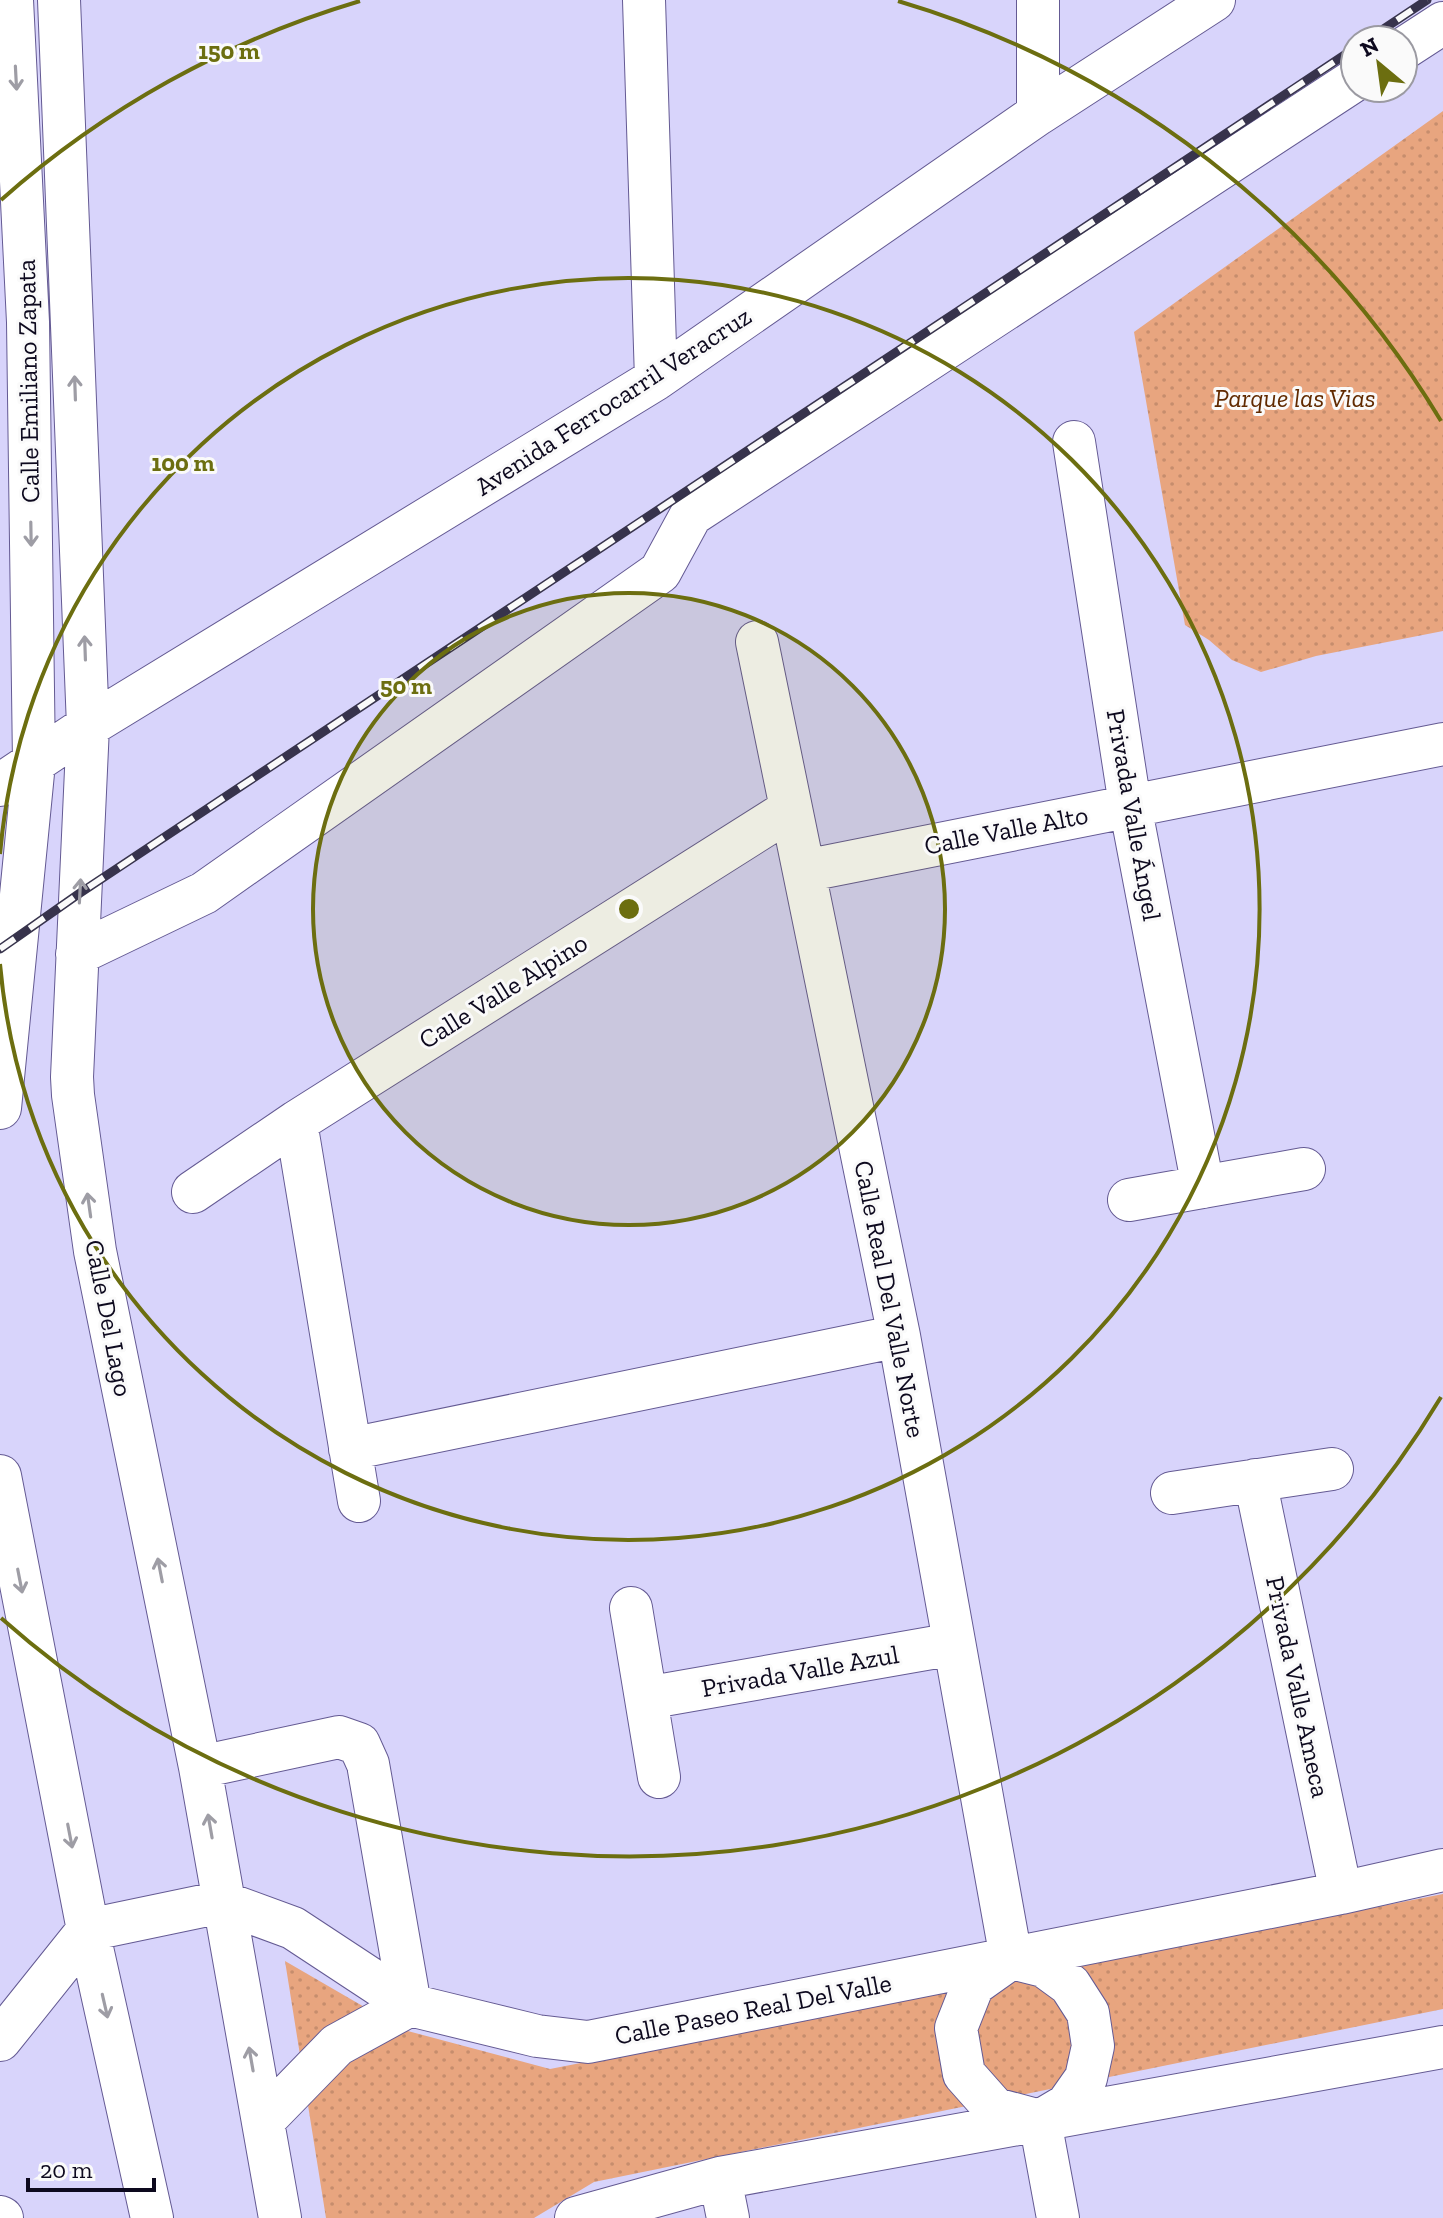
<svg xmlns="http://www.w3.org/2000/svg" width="1443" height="2218" viewBox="0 0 1443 2218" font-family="'Zilla Slab',serif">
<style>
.grass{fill:url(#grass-dots)}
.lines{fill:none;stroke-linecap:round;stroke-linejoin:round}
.minor-casing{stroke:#645a93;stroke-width:44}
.minor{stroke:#fff;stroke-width:42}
.rail-casing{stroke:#37334c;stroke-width:9}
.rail{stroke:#fafafa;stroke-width:6;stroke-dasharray:18;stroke-linecap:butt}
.oneway{stroke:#9e9da5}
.ring{fill:none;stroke:#6c6e10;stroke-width:4}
.labels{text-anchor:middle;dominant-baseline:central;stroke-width:6;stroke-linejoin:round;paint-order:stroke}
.street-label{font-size:26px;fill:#0d091e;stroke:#fafafa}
.park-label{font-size:26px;font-style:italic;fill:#612a00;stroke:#fafafa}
.centre{fill:#6c6e10;stroke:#fafafa;stroke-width:4}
.ring-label{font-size:24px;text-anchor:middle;font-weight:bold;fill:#6c6e10;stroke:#fafafa;stroke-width:6;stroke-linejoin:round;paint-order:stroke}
</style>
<defs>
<pattern id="grass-dots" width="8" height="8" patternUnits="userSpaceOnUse" patternTransform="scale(2)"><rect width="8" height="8" fill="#e8a57f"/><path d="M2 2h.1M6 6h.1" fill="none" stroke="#c68d6d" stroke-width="1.8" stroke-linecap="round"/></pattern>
</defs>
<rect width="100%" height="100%" fill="#d8d4fb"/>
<path class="grass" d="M1443,111v520l-127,25 -55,16 -29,-12 -23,-20 -24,-15 -51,-293z
M1443,1894v115l-849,173 -60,36h-208l-41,-257 119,69 146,39z"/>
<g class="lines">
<defs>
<path id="minor" d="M59,0l29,726 -16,351 1,18 22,156 105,516 80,451
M644,0l12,379
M1403,49l40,-26
M1038,114v-114
M1074,442l56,363 73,382
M757,642l142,694 112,622
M0,785l88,-59 568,-347 382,-265 176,-114
M804,871l639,-127
M77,954l127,-61 456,-321 31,-57 664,-435
M0,1108l34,-345 -6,-441 -16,-322
M296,1122l63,379
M193,1192l103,-70 495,-313
M1129,1200l175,-31
M350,1449l549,-113
M0,1476l88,454 64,288
M1255,1480l86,413
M1172,1493l160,-24
M631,1608l28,169
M646,1698l308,-54
M200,1767l139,-30 20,7 9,20 42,241 -73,40 -74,76
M88,1930l134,-28 71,26 117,77 127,31 51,6 753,-149 102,-23
M1011,1958l33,8 26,19 18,28 5,33 -7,32 -19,27 -27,16 -45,-12 -31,-35 -8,-46 17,-43z
M0,2040l88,-110
M1040,2121l18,97
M720,2178l8,40
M0,2217l2,1
M576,2218l144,-40 723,-131"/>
</defs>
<use href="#minor" class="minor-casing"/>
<use href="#minor" class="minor"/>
<defs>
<path id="rail" d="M1367,40l60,-40
M0,949l80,-56 1275,-845"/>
</defs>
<use href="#rail" class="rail-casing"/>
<use href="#rail" class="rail"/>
</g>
<defs><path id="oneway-shaft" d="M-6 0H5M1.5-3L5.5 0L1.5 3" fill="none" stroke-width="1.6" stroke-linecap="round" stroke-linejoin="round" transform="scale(2)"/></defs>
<g class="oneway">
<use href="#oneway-shaft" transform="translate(16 78) rotate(87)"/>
<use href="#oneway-shaft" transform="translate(75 388) rotate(-92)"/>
<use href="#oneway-shaft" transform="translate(31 534) rotate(89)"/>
<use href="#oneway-shaft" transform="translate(85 648) rotate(-92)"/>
<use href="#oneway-shaft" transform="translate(80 891) rotate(-87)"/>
<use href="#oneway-shaft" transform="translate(89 1205) rotate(-98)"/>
<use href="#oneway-shaft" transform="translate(160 1570) rotate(-101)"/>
<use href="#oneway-shaft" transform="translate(20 1581) rotate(79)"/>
<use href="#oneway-shaft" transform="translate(210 1826) rotate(-100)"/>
<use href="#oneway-shaft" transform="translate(70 1836) rotate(79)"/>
<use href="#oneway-shaft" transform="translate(105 2006) rotate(77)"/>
<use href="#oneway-shaft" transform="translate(251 2059) rotate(-100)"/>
</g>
<circle cx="629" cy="909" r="316" fill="#6c6e10" fill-opacity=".12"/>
<g class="ring">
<circle cx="629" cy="909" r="316"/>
<path d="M0 854A631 631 0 1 1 0 964"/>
<path d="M1441 1397A947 947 0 0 1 1 1618M1 200A947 947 0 0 1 360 1M898 1A947 947 0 0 1 1441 421"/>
</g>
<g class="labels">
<g class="street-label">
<text transform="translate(28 381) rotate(-91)">Calle Emiliano Zapata</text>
<text transform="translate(613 401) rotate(-33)">Avenida Ferrocarril Veracruz</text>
<text transform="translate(1134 815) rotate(80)">Privada Valle Ángel</text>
<text transform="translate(1006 830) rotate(-11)">Calle Valle Alto</text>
<text transform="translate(503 991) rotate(-32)">Calle Valle Alpino</text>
<text transform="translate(890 1299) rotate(79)">Calle Real Del Valle Norte</text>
<text transform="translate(109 1318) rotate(79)">Calle Del Lago</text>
<text transform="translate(800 1671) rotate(-10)">Privada Valle Azul</text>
<text transform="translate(1298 1687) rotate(78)">Privada Valle Ameca</text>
<text transform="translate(753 2009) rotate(-11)">Calle Paseo Real Del Valle</text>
</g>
<g class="park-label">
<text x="1295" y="398">Parque las Vias</text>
</g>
</g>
<circle cx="629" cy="909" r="12" class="centre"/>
<g class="ring-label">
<text x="229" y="59">150 m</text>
<text x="183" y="471">100 m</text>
<text x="406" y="694">50 m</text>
</g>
<g transform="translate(1379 64) rotate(331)"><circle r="38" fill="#fafafa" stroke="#9b9aa2" stroke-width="2"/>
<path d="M0-6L14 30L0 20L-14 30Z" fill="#6c6e10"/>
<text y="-12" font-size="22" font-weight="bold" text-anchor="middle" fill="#0d091e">N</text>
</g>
<path d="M28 2178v12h126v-12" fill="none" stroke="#0d091e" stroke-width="4"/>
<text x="40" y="2178" font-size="24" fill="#0d091e" stroke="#fafafa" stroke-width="6" paint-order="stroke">20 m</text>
</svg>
